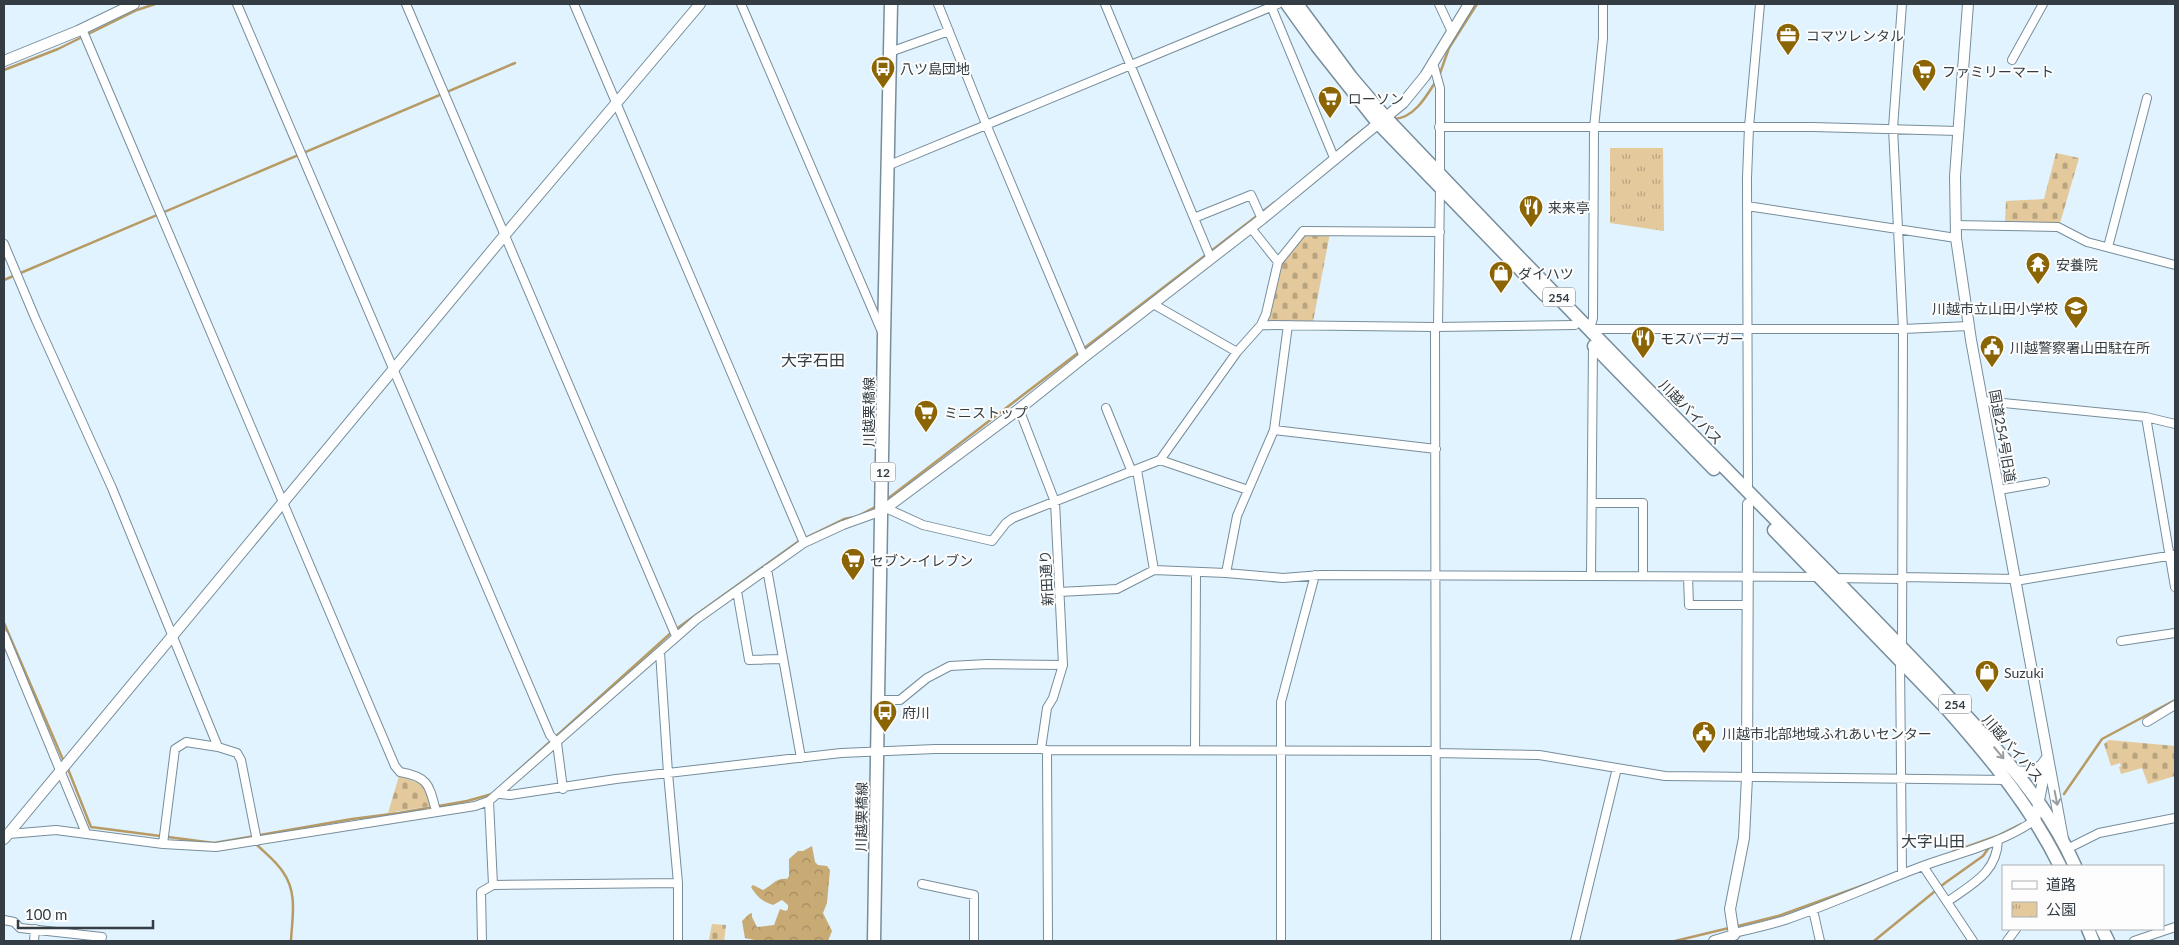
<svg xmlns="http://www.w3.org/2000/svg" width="2179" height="945" viewBox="0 0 2179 945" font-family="Lato,'Noto Sans JP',sans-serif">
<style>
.forest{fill:url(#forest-crowns)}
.cemetery{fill:url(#cemetery-stones)}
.park{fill:url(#park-tufts)}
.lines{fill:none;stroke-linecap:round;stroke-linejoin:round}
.stream{stroke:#b79a64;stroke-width:2.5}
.minor-casing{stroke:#778d9b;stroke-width:10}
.tertiary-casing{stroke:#778d9b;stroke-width:12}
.primary-casing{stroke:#778d9b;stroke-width:15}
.trunk-casing{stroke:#778d9b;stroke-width:15}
.minor{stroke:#fff;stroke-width:8}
.tertiary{stroke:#fff;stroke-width:10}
.primary{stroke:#fff;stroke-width:12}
.trunk{stroke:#fff;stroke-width:12}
.oneway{stroke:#999ea1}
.labels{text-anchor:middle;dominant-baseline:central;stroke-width:4;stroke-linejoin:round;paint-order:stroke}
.shield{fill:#fdfdfd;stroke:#70777b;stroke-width:1}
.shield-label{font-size:12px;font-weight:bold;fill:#333d43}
.poi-label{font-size:14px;fill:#333d43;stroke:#fdfdfd;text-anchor:start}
.street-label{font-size:14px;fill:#333d43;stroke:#fdfdfd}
.quarter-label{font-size:16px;fill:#333d43;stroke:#fdfdfd}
</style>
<defs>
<pattern id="forest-crowns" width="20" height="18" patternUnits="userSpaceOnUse" patternTransform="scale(1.25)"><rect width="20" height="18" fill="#c8aa74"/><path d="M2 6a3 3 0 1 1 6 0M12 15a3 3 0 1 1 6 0" fill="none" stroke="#a38c61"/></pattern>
<pattern id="cemetery-stones" width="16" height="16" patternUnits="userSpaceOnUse" patternTransform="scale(1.25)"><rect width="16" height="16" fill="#e3c99b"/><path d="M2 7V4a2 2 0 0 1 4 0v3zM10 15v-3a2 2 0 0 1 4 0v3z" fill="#b9a480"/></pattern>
<pattern id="park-tufts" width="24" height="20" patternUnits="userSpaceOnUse" patternTransform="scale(1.25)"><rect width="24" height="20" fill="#e3c99b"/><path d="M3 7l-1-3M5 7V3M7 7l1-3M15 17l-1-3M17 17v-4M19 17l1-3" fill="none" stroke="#b9a480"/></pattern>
</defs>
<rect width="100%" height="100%" fill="#e0f3ff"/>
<path class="forest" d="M812,846l3,16 3,3 9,1 3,4 -3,33 -4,10 9,18 -4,10h-69l-14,-3 -3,-17 7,-7 3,-1v4l5,10 17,-2 6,-16 6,2 2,-2v-4l-6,-5 -9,5c-11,-4 -16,-8 -22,-18l2,-2 10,5c8,-4 14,-13 24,-11l2,-3v-17l9,-8h5z"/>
<path class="cemetery" d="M2056,153l23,5 -19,65 -55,-1 1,-21 38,-2z
M1304,233h26l-17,89h-44l-2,-2 14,-57z
M2109,740l66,6v30l-27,8 -6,-16 -21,6 -2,-7 2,-1 -1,-3 -9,3 -7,-22z
M399,776l26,9 7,17 -2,4 -42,7z
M712,924l14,1 -2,16h-19l4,-1z"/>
<path class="park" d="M1610,148h53l1,83 -54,-8z"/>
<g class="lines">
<path class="stream" d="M4,70l54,-21 79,-39 18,-6
M1439,76l10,-28 28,-44
M1394,119c20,-1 32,-22 42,-38
M1346,143l21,-16
M4,280l511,-217
M886,500l389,-298
M860,515l17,-9
M4,623l60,139
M68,769l23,58 123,16 138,-24 47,-6 68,-12 25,-7
M503,784l169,-152 127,-91 45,-22 11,-2
M2064,794l38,-55 73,-39
M256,844c9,9 20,17 27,28 15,21 9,46 8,69
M1952,852l45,-16 24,-12
M1734,927l44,-11 108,-39
M1675,941l54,-13
M1874,941l71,-58 38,-27 7,-10"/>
<defs>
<path id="minor" d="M237,4l313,731 7,8 6,46
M406,4l270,632
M574,4l230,539
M741,4l141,328
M938,4l48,120 98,233
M1105,4l106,255
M1439,4l13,28
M1603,4v34l-9,90 -1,190 -3,11h313l-10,-201 9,-124
M1271,6l64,154
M82,29l313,737 5,6c29,5 29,13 36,39
M890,52l59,-21
M2012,60l31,-56
M1433,63l7,25v86
M1439,127h374l145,4
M887,166l391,-162
M1747,206l209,32
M1194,218l57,-23 11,24
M1955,225l103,2 29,15 88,23
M1251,228l27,34
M4,244l32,76 76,168 106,259 19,6 4,7 16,81
M2108,247l39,-149
M1153,304l84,48
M1261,325l174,2 140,-2
M1438,326l2,-137
M1435,327l1,614
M1983,401l163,16 29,7
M1106,408l26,64
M1019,409l36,93 8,163 -10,33 -6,10 -6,41
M2146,417l29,170
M1274,430l162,19
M1160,460l88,30
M1137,470l17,100
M1999,490l46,-8
M1748,491l-1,-313 2,-51 11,-123
M1592,503h51v73
M888,509l35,16 69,16 14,-18 7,-5 147,-58 77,-108 24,-27 5,-11 12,-52 25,-31 137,1
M767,569l34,189
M1226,573l11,-57 37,-86 14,-105
M1591,576l2,-231
M1688,577l1,28h59
M1902,577l113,2
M1834,578l68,1
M2015,581l159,-26
M737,591l12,69 33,-1
M1059,592l58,-3 37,-19 72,3 57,5 38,-3 498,2
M4,635l82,198
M2121,641l54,-8
M1902,648l1,-319 66,-3
M660,652l8,121 10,110v58
M1900,660l2,214
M878,700h22l27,-22 23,-12 37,-2 76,1
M2147,722l28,-17
M1047,750l1,191
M1195,750l1,-177
M1436,753l103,2 126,21 342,4
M500,794l10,1 106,-16 225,-26 94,-4h106l6,1 389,1
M489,801l4,84 185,-2
M9,834l47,-4 107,14 53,3 259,-41 14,-5 208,-182 107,-76 39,-18 39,-14
M163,844l12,-95 11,-7 32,5
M2067,849l32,-16 76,-15
M1923,866l50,75
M922,884l52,11v46
M1947,902c25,-18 50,-29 51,-62
M1813,910l7,31
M4,920l10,2 6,6 82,9
M1734,933c17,-4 35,-8 51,-13 46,-16 90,-36 135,-53 38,-14 81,-23 115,-47
M34,941l1,-12
M482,941l-1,-49 12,-7
M1281,941v-239l34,-127
M1575,941l42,-173
M2007,941l9,-12
M2134,941l41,-14"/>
<path id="tertiary" d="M1968,4l-13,172 1,62 15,102 92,499
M4,61l74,-30 56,-27
M882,511l137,-102 65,-52 178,-138 141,-116 22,-27 44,-72
M2013,770c14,4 26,2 33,-11
M2035,820l11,-55
M4,839l500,-603 196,-232
M1714,941l20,-6 -4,-26 14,-71 3,-61 1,-273"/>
<path id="primary" d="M874,941l10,-604 7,-333"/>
<path id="trunk" d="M1287,4l30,42 61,77 167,172
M1297,4l54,73 34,40c133,140 268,279 404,416 52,52 104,105 154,158 50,54 102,107 132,175
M1594,346l120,123
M1774,530l174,180c43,49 83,97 112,156
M2088,929l5,12
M2102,929l6,12"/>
</defs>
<use href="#minor" class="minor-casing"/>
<use href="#tertiary" class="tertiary-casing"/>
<use href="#primary" class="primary-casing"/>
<use href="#trunk" class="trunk-casing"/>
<use href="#minor" class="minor"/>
<use href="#tertiary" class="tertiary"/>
<use href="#primary" class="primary"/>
<use href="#trunk" class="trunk"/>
</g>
<defs><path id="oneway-shaft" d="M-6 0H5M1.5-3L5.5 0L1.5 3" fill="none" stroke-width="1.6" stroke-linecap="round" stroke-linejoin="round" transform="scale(1.25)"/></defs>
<g class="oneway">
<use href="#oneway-shaft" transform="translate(1999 753) rotate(50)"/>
<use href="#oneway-shaft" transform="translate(2056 798) rotate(79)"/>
</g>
<defs>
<symbol id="office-pin" viewBox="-11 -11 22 30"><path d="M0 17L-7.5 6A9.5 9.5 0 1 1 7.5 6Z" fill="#8b6403" stroke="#fdfdfd"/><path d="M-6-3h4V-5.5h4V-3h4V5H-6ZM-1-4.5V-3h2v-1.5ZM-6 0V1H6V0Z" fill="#fff"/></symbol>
<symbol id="bus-pin" viewBox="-11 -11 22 30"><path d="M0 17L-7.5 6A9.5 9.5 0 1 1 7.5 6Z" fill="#8b6403" stroke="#fdfdfd"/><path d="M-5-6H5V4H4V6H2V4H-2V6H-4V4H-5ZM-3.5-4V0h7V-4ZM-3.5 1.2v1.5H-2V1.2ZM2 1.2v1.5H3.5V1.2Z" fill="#fff"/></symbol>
<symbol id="supermarket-pin" viewBox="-11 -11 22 30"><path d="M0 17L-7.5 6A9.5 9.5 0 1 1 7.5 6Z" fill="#8b6403" stroke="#fdfdfd"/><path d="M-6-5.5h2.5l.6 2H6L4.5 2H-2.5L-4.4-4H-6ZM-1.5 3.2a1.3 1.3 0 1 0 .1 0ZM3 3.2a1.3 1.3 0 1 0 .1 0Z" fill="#fff"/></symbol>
<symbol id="restaurant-pin" viewBox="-11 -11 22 30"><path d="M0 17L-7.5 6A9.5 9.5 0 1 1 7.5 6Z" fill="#8b6403" stroke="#fdfdfd"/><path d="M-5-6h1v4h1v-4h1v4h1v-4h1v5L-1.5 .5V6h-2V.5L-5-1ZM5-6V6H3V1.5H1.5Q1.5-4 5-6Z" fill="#fff"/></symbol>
<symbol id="temple-pin" viewBox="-11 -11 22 30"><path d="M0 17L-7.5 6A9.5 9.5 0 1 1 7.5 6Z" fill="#8b6403" stroke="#fdfdfd"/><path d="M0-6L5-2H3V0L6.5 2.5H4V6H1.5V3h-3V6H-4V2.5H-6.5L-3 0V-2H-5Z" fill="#fff"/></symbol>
<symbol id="shop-pin" viewBox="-11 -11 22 30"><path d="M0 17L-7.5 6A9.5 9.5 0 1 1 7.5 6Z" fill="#8b6403" stroke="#fdfdfd"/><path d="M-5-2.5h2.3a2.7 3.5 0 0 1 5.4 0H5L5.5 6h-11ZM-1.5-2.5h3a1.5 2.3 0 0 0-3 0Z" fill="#fff"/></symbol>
<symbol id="school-pin" viewBox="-11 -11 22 30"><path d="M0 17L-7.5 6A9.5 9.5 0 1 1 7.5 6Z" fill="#8b6403" stroke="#fdfdfd"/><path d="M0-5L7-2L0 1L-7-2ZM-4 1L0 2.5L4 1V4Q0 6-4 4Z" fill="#fff"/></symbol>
<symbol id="civic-pin" viewBox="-11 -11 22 30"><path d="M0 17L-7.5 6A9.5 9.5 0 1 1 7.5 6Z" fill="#8b6403" stroke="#fdfdfd"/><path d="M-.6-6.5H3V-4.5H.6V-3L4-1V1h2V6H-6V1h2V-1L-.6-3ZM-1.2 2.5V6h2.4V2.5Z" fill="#fff"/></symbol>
</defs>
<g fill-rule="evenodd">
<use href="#office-pin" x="1774" y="21" width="28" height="38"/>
<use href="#bus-pin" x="869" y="54" width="28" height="38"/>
<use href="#supermarket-pin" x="1910" y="57" width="28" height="38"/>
<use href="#supermarket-pin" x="1316" y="84" width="28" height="38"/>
<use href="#restaurant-pin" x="1517" y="193" width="28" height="38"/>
<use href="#temple-pin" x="2024" y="250" width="28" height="38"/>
<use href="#shop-pin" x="1487" y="259" width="28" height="38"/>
<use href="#school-pin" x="2062" y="294" width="28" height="38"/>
<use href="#restaurant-pin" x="1629" y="324" width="28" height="38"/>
<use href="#civic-pin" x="1978" y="333" width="28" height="38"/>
<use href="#supermarket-pin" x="912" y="398" width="28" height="38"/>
<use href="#supermarket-pin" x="839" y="546" width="28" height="38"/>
<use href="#shop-pin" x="1973" y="658" width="28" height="38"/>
<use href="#bus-pin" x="871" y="698" width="28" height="38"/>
<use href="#civic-pin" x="1690" y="719" width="28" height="38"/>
</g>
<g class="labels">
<g class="shield">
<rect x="1543" y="287.5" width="32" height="19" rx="4"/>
<rect x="870.5" y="462.5" width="25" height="19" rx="4"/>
<rect x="1939" y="694.5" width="32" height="19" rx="4"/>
</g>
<g class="shield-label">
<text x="1559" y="297">254</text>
<text x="883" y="472">12</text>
<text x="1955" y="704">254</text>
</g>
<g class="poi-label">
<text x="1806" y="35">コマツレンタル</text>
<text x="900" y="68">八ツ島団地</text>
<text x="1942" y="71">ファミリーマート</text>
<text x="1348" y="98">ローソン</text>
<text x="1548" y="207">来来亭</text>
<text x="2056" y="264">安養院</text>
<text x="1518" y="273">ダイハツ</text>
<text x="2058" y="308" text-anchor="end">川越市立山田小学校</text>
<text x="1660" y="338">モスバーガー</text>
<text x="2010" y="347">川越警察署山田駐在所</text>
<text x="944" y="412">ミニストップ</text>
<text x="870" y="560">セブン-イレブン</text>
<text x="2004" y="672">Suzuki</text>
<text x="902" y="712">府川</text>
<text x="1722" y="733">川越市北部地域ふれあいセンター</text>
</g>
<g class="street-label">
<text transform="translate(868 412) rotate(-90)">川越栗橋線</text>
<text transform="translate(1691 412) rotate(46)">川越バイパス</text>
<text transform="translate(2003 436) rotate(80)">国道254号旧道</text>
<text transform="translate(1046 578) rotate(-93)">新田通り</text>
<text transform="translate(2013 748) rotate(49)">川越バイパス</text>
<text transform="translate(861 817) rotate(-89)">川越栗橋線</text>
</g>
<g class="quarter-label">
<text x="813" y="359">大字石田</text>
<text x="1933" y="840">大字山田</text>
</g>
</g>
<rect width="2179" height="945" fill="none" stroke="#333d43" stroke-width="10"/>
<rect x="2002" y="865" width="162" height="65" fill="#fdfdfd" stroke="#acb0b3"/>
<rect x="2012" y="881" width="25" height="8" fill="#ffffff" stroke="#acb0b3"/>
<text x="2046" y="890" font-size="15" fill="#333d43">道路</text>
<rect x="2012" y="902" width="25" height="15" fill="url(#park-tufts)" stroke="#acb0b3"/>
<text x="2046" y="915" font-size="15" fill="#333d43">公園</text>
<path d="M18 920v8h135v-8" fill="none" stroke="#333d43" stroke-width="2.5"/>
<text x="25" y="920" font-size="15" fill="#333d43" stroke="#fdfdfd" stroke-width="4" paint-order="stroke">100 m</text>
</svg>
